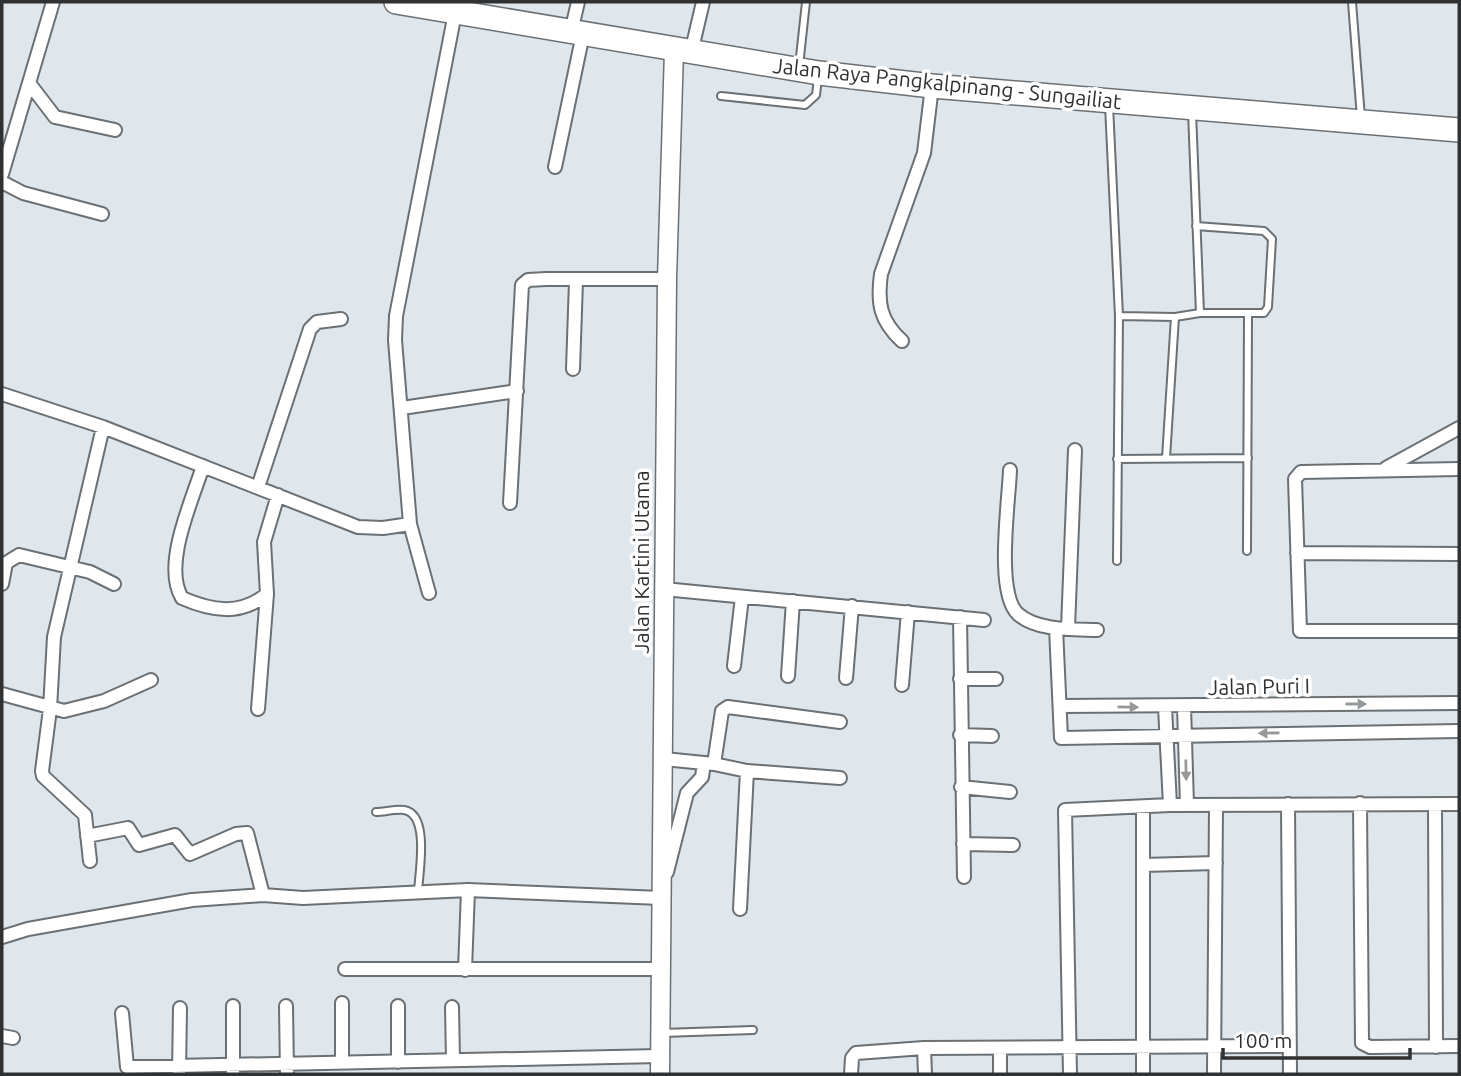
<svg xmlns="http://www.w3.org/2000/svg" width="1461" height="1076" viewBox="0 0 1461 1076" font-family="Ubuntu,sans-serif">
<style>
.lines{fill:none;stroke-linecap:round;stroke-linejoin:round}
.lane-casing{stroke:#6a7074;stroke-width:10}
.street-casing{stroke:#6a7074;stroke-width:16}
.secondary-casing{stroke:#6a7074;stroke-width:21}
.highway-casing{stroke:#6a7074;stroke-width:26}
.lane{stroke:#fff;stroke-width:6}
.street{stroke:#fff;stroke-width:12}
.secondary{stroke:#fff;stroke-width:18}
.highway{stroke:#fff;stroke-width:23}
.oneway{fill:#979899}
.labels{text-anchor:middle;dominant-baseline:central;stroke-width:7;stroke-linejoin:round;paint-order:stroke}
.street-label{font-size:21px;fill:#2f3133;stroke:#fff}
</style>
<rect width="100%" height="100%" fill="#e0e7ec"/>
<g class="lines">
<defs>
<path id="lane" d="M1352,2l9,116
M799,66l7,-64
M721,96l84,9 11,-10 2,-17
M1109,105l10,211 56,1 25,-4 -8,-201
M1196,226l68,5 8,8 -4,68 -4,6h-64
M1166,458l9,-141
M1117,459l131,-1
M1247,551l1,-236
M1117,561l2,-245
M376,812c8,0 19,-3 28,-2 26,4 15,62 14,82
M662,1033l91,-3"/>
<path id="street" d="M571,32l7,-30
M691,53l12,-51
M29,83l26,34 60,13
M555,167l28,-133
M2,174l51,-172
M2,182l21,11 79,21
M902,341c-22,-20 -25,-38 -21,-67l43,-121 8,-67
M573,369l3,-88
M2,394l101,33 255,100 25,1 27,-4
M402,408l115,-17
M203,466c-11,35 -41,99 -21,132 30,13 58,18 85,-4
M1386,468l73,-40
M1459,469l-158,3 -6,7 5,152h159
M1010,470c-1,31 -15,123 8,144 19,17 55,15 79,16
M258,487l52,-158 7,-7 24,-3
M510,503l12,-218 6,-5 18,-1h121
M1297,553l162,1
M2,584l4,-21 13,-8 71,17 24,12
M664,589l320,31
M429,593l-19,-69 -15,-184 1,-24 59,-303
M960,617l4,260
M1056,628l5,110 398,-7
M1068,628l7,-178
M734,666l8,-69
M788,676l5,-75
M846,678l6,-72
M960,679h36
M902,685l6,-73
M2,694l62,17 40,-10 47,-21
M1060,706l399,-3
M1184,706l3,99
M1165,707l5,98
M258,709l9,-115 -3,-52 14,-47
M960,735l32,1
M664,759l50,5 8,-53 6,-4 112,15
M714,764l33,7 93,7
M961,787l49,5
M1360,803l2,240 8,4 89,-1
M1288,804l2,270
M1435,804l1,243
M87,836l41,-8 11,17 36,-10 15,19 46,-20 11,-1 16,62
M963,844l50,1
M90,861l-5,-46 -42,-39 -1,-5 8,-62 4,-72 49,-210
M1143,865l73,-2
M667,872l20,-79 15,-16 2,-14
M740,909l7,-138
M2,937l26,-8 164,-29 71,-5 40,3 165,-8 193,8 2,-8
M345,969h315
M465,970l3,-80
M342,1003v60
M233,1006v68
M286,1006l1,68
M452,1007l1,53
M122,1013l5,54 533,-11
M2,1036l11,2
M924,1048l1,26
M1000,1048v26
M398,1062v-56
M179,1074l1,-66
M851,1074l1,-16 4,-5 68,-5 366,-2
M1070,1074l-5,-264 105,-5 289,-1
M1143,1074v-266
M1214,1074l2,-269"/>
<path id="secondary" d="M660,1074l7,-795 7,-228"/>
<path id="highway" d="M396,2l423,71 113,13 527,44"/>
</defs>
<use href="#lane" class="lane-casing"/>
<use href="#street" class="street-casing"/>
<use href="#secondary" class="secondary-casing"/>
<use href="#highway" class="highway-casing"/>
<use href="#lane" class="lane"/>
<use href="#street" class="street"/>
<use href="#secondary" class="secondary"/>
<use href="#highway" class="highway"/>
</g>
<defs><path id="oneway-solid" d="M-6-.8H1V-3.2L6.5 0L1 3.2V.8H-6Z" transform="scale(1.75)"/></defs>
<g class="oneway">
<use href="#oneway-solid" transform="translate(1356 704)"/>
<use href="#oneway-solid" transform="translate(1128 707) rotate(1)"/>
<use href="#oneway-solid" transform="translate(1269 733) rotate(179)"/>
<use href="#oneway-solid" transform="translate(1186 770) rotate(89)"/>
</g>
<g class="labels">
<g class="street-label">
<text transform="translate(947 83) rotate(6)">Jalan Raya Pangkalpinang - Sungailiat</text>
<text transform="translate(641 562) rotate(-90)">Jalan Kartini Utama</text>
<text transform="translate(1259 686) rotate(-1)">Jalan Puri I</text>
</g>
</g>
<rect width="1461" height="1076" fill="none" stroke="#2f3133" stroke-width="7"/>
<path d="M1223 1048v10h187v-10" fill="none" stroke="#2f3133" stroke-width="3.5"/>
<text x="1234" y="1048" font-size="21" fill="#2f3133" stroke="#ffffff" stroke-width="5" paint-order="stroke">100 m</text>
</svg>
